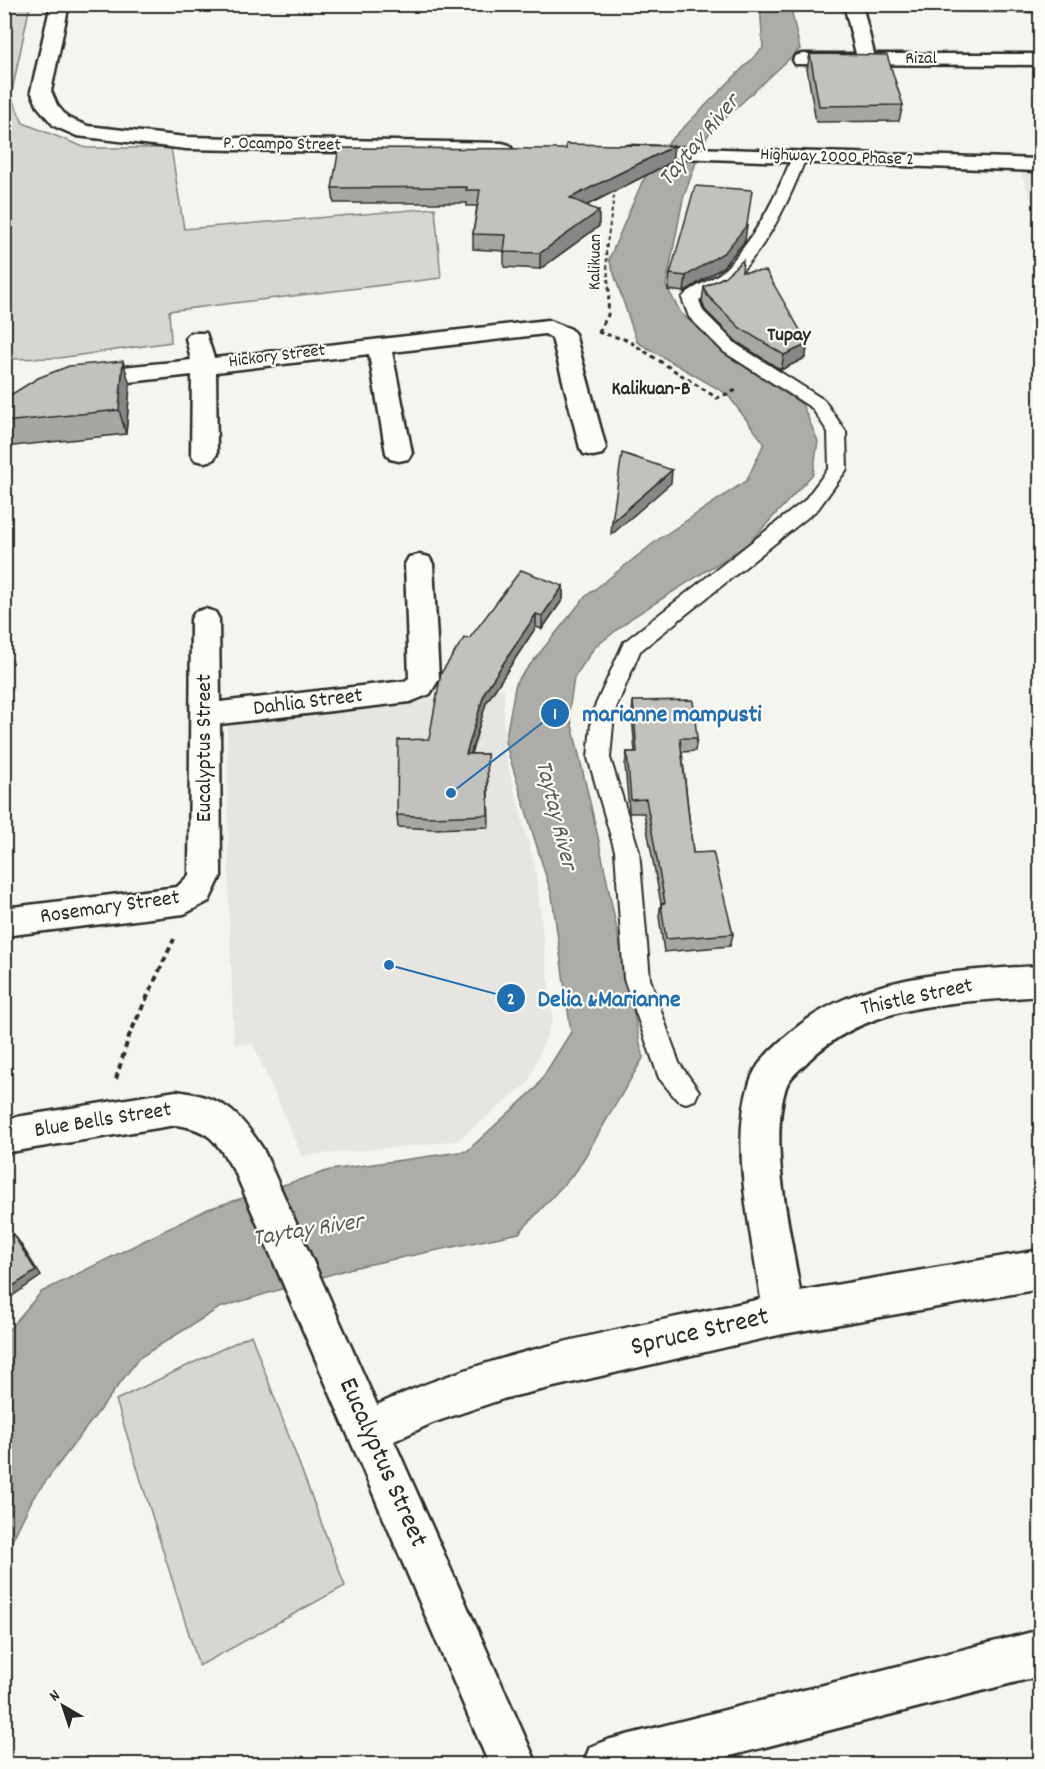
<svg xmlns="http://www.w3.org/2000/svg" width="1045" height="1769" viewBox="0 0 1045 1769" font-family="Dekko,sans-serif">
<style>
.built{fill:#e6e5e0}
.green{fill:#d7d6d2;stroke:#81807e;stroke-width:1.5}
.water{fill:#adaca9;stroke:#797877;stroke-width:1.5}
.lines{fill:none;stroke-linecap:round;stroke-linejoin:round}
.lane-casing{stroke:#2b2b2b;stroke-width:4}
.street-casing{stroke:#2b2b2b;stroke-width:5}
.secondary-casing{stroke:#2b2b2b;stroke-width:5}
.path-far3{stroke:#2b2b2b;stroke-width:2;stroke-dasharray:4 3;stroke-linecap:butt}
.path-far2{stroke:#2b2b2b;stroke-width:3;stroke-dasharray:4.5 4;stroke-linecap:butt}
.path-far1{stroke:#2b2b2b;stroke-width:4;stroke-dasharray:6 4.5;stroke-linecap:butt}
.path{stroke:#2b2b2b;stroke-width:4.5;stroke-dasharray:8 6;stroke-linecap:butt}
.lane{fill:#fdfcf7;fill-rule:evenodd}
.street{fill:#fdfcf7;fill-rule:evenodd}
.secondary{fill:#fdfcf7;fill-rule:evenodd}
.wall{fill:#a7a6a3;stroke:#2b2b2b;stroke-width:1.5}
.shaded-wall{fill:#888785;stroke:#2b2b2b;stroke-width:1.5}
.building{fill:#c2c1be;stroke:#2b2b2b;stroke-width:1.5}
.labels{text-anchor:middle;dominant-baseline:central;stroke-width:4.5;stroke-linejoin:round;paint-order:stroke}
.far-street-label{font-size:18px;fill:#2b2b2b;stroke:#fdfcf7}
.far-neighbourhood-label{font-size:20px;font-weight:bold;fill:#2b2b2b;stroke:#fdfcf7}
.street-label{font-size:22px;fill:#2b2b2b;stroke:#fdfcf7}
.water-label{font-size:24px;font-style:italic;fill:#585857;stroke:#fdfcf7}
.near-street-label{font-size:27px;fill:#2b2b2b;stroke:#fdfcf7}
.leader{fill:none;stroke:#1f6fb2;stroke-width:2}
.callout-dot{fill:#1f6fb2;stroke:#fdfcf7;stroke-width:2}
.mark-label{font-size:18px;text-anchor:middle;font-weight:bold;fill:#fff}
.callout-label{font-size:24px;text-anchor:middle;font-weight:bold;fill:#1f6fb2;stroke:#fdfcf7;stroke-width:4.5;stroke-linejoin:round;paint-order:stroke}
</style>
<rect width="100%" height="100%" fill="#f5f4ef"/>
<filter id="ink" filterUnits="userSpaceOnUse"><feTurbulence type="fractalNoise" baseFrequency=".0167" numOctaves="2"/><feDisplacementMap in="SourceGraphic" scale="12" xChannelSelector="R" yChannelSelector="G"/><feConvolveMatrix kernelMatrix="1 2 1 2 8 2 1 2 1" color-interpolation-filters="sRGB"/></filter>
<g filter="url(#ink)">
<path class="built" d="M1021,172l19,1v53z
M504,688v63l31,116 18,152 -25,64 -71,58 -155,15 -49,-112h-19l-5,-134 -2,-186z"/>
<path class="green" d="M4,5h26l-19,91 12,27 63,25h85l13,81 251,-21 6,70 -272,33 2,31 -112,16 -54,1z
M251,1335l94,251 -146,80 -83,-266z"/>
<path class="water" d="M760,5h30l10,44 -90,83 -7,11 -20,56 -17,87 15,27 44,41 77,50 16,37 -5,33 -66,71 -114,72 -39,31 -20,30 -5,34 29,125 45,221 -66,112 -58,63 -167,35 -133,40 -80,50 -106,140 -28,57v-221l36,-42 167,-83 122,-39 137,-19 69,-63 35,-56 -19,-136 -47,-154 11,-60 69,-85 74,-58 88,-59 17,-37 -37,-49 -90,-52 -28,-83 33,-77 28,-41 93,-93z"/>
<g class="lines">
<defs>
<path id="lane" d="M799,153l7,4c-17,45 -43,100 -82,130 -7,6 -17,9 -25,13l4,11 33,33 88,56 22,32 1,37 -29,40 -178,142 -26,62 -4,45 29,93 11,128 29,84 20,28 -4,9 -9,3 -9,-3 -18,-22 -35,-99 -9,-128 -27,-93 4,-45 32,-71 180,-141 25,-33 -1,-36 -16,-24 -88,-56 -35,-35 -7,-19c8,-11 30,-17 42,-28 31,-31 52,-73 68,-113z"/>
<path id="street" d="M844,4h18l12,50h166v11l-245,-1 -2,-4 2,-4 7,-2h54z
M874,4h166v7l-158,-2z
M548,320l23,9 4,5 31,114 -4,6 -9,2 -9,-2 -4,-6 -28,-110 -7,-4 -153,18 20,101 -4,6 -9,2 -9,-2 -4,-6 -17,-99 -153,18 1,82 -4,6 -9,2 -9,-2 -4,-6 1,-79 -116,13 -31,12 -32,22 -9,2v-19c57,-38 121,-37 187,-45l-5,-22 4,-5h16l8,25z
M419,555l10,2 4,7 6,115 -9,15 -20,8 -190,22 1,152 -12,25 -25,13 -180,22v-28l173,-21 12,-12 2,-256 4,-7 10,-3 10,3 4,7 1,83 185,-21 4,-3 -4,-114 4,-7z
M1040,966v30c-80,7 -169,4 -231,64 -7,8 -20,17 -23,27 -18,57 5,146 14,204l240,-41v39l-257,45 -277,64 -74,25 -38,18 143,323h-48l-253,-590c-19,-30 -23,-44 -60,-49l-172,28v-34l172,-28c47,6 62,20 87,58l114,256c121,-57 255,-77 384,-106 -9,-65 -32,-153 -11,-217 6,-18 19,-31 33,-43 68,-64 169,-68 257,-73z
M1040,1630v46l-341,88h-116l7,-17 17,-7z"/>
<path id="secondary" d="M51,4h18l-18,87 6,14 11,13 20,8 98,11 316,6 7,2 3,4 -3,4 -7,2 -316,-6 -109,-13 -23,-10 -16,-19 -7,-16z
M629,146l411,13v12l-418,-15 -3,-4 3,-4z"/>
</defs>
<use href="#lane" class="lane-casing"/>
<use href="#street" class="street-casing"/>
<use href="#secondary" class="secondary-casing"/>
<path class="path-far3" d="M609,290l-3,-39 9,-62"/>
<path class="path-far2" d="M598,332l29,8 90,58 22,-9
M599,332l9,-17 1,-26"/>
<path class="path-far1" d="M116,1079l13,-43 45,-97"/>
<path class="path" d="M4,1310l9,-8"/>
<use href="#lane" class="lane"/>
<use href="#street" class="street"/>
<use href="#secondary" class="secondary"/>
</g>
<path class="wall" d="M810,54l93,51 -4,16 -83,1 -9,-53z
M672,162l-85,43 12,21 -59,43 -36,-2v-16l-31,-2v-15l4,-28h-10v-3h-133l-2,-15z
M745,241l-23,27 -38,24 -16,-2 2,-16z
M742,272l66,72 -3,14 -24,12 -44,-28 -32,-32 -3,-9 2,-14 20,-10z
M130,385l-4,49 -122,13v-48z
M563,586v13l-21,30 -6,-2 -50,76 -15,51h16l2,73 -56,2 -35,-2 -1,-12 32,-76 40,-100z
M633,701l64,37 -2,13 -13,1 11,101 40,81 -3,12 -66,6 -5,-36 2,-13 -17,-90h-15v-3l-4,-45 2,-13h8l-3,-37z"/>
<path class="shaded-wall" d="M674,146l-2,16 -102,52v-16z
M599,211v15l-59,43v-16z
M747,225l-2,16 -23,27 -38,24 2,-16z
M808,344l-3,14 -24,12 3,-15z
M123,361l7,24 -4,49 -7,-24z
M672,470l-1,13 -60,52 1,-13z
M563,586v13l-21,30v-13z
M536,614v13l-50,76 -19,63 -1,-12 19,-63z
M13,1234l5,6 23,36 -36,25 -1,-1v-8z"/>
<path class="building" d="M810,54l77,1 16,50 -84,1z
M566,144l108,2 -104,52 29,13 -59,42 -36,-1 2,-17 -33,-1 7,-44h-14l1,-3 -135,1 7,-40 227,1z
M695,186l57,4 -5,35 -22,27 -39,24 -16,-2z
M743,260l-1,12 24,-1 42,73 -24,11 -44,-27 -33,-33 -3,-8 20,-10z
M123,361l-4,49 -115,12v-23l34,-21 31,-12z
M622,453l50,17 -60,52z
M521,570l42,16 -21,30 -6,-2 -51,77 -19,63h21l1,61 -56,2 -35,-2 1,-75 31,-1 12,-66 23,-35 5,1z
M693,700l4,38h-17l13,115 20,-1 20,82 -67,5 -5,-35 4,-1 -19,-104 -15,1 -4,-48h10l-4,-51z
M13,1234l23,37 -32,21v-52z"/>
</g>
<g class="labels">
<g class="far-street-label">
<text x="921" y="59">Rizal</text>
<text transform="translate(282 145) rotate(1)">P. Ocampo Street</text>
<text transform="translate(837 158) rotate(2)">Highway 2000 Phase 2</text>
<text transform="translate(596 262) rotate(-89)">Kalikuan</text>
<text transform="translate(277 357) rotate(-7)">Hickory Street</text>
</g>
<g class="far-neighbourhood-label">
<text x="789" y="336">Tupay</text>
<text x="651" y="390">Kalikuan-B</text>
</g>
<g class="street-label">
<text transform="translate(308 703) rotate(-7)">Dahlia Street</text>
<text transform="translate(205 748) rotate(-90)">Eucalyptus Street</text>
<text transform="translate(110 908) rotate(-8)">Rosemary Street</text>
<text transform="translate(917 998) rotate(-12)">Thistle Street</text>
<text transform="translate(103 1121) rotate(-9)">Blue Bells Street</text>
</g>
<g class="water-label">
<text transform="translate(700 141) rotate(-50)">Taytay River</text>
<text transform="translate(555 815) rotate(76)">Taytay River</text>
<text transform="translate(308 1231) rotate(-9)">Taytay River</text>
</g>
<g class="near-street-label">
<text transform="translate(700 1333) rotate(-13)">Spruce Street</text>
<text transform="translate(382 1463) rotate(66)">Eucalyptus Street</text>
</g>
</g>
<path class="leader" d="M451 793L555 713M389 965L511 998"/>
<g class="callout-dot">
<circle cx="451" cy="793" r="6"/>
<circle cx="389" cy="965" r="6"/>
<circle cx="555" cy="713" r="15"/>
<circle cx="511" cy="998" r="15"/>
</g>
<g class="mark-label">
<text x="555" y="719">1</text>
<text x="511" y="1004">2</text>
</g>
<g class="callout-label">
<text x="672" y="721">marianne mampusti</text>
<text x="609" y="1006">Delia &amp;Marianne</text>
</g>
<rect width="1045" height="1769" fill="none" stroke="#fdfcf7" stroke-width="24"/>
<rect x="12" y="12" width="1021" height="1745" fill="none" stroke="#2b2b2b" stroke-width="2" filter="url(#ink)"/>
<g transform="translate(63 1706) rotate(321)" stroke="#fdfcf7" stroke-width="4.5" paint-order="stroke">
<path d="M0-4.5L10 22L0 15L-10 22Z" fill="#2b2b2b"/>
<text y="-9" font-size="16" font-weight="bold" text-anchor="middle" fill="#2b2b2b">N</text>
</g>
</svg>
